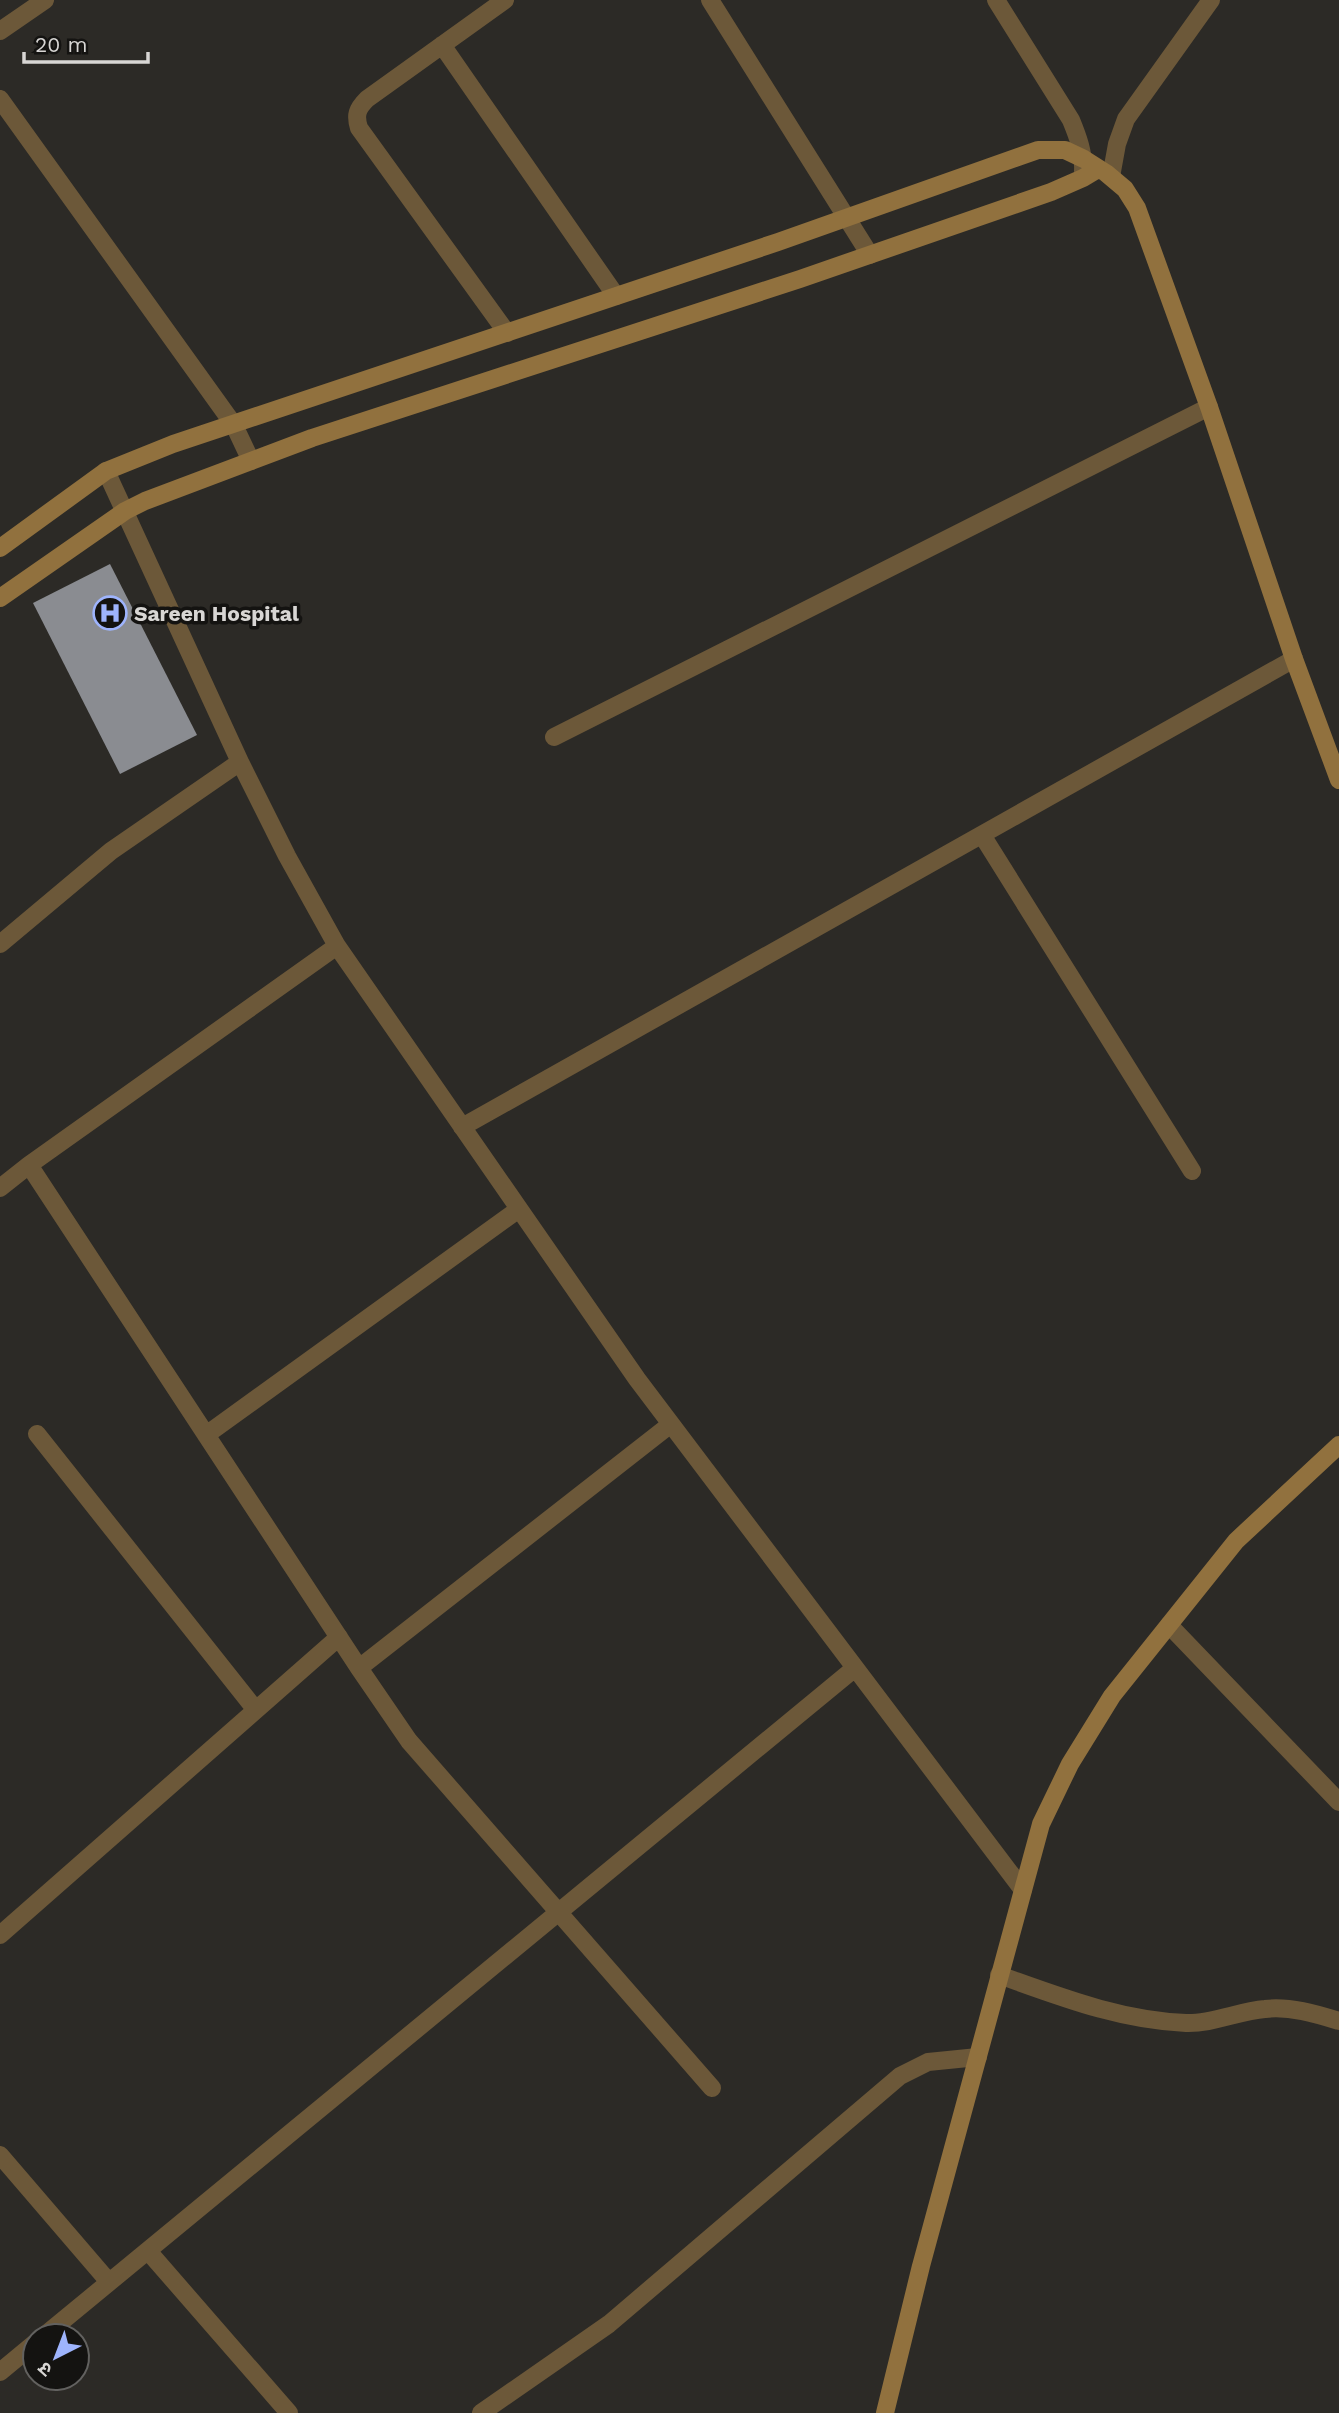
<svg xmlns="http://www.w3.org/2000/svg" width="1339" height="2413" viewBox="0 0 1339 2413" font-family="'Work Sans','Noto Sans Devanagari',sans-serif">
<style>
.building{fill:#8a8c91}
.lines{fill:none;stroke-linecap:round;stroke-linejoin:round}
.street{stroke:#6c5839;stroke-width:18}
.secondary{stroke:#91713e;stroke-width:18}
.labels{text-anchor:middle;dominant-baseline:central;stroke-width:7;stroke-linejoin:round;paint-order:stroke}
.poi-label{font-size:21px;font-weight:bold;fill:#d8d6d4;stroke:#141311;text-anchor:start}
</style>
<rect width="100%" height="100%" fill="#2c2a26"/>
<path class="building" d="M110,564l87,171 -77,39 -87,-171z"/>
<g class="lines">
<path class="street" d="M505,0l-138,99c-10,10 -12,16 -8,29l148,205
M710,0l160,255
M996,0l75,120c7,17 13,33 12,51
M0,31l45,-31
M442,45l174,251
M0,99l234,326 17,36
M1111,177l6,-33 9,-25 85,-119
M106,471l134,291 47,94 50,90 300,433 386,511
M554,737l655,-330
M982,835l210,336
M0,944l111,-93 129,-89
M462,1127l832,-468
M29,1165l330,503 50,73 303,347
M0,1188l29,-23 308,-219
M37,1434l218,275
M206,1435l313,-226
M1169,1625l170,177
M359,1668l312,-244
M0,1935l339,-298
M999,1975c62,22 120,45 187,48 26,1 53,-12 79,-14 25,-3 51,5 74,12
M0,2155l109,127
M148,2251l141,162
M44,2336l811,-668
M0,2372l35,-29
M481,2413l128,-89 291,-248 28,-14 50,-5"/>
<path class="secondary" d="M0,548l106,-77 67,-27 605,-202 260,-92h27l19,9 22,14 19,16 12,19 72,199 85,252 45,121
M0,598l125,-87 20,-10 167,-63 488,-159 251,-87 32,-14 15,-9
M885,2413l36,-147 120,-442 29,-60 42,-68 124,-155 103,-96"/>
</g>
<defs>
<symbol id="hospital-ring" viewBox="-11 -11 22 22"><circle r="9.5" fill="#141311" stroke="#9eb4fd" stroke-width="1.5"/><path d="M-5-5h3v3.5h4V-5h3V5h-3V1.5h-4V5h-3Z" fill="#9eb4fd"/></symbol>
</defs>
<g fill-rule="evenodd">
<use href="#hospital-ring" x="91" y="594" width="38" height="38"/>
</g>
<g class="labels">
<g class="poi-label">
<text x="134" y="613">Sareen Hospital</text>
</g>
</g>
<g transform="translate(56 2357) rotate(222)"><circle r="33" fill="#141311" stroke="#62615f" stroke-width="2"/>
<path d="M0-5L12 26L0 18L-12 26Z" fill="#9eb4fd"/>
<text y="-10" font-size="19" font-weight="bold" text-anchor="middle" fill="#d8d6d4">उ</text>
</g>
<path d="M24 52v10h124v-10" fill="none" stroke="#d8d6d4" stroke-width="3.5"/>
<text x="35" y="52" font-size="21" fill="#d8d6d4" stroke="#141311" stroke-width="5" paint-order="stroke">20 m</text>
</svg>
